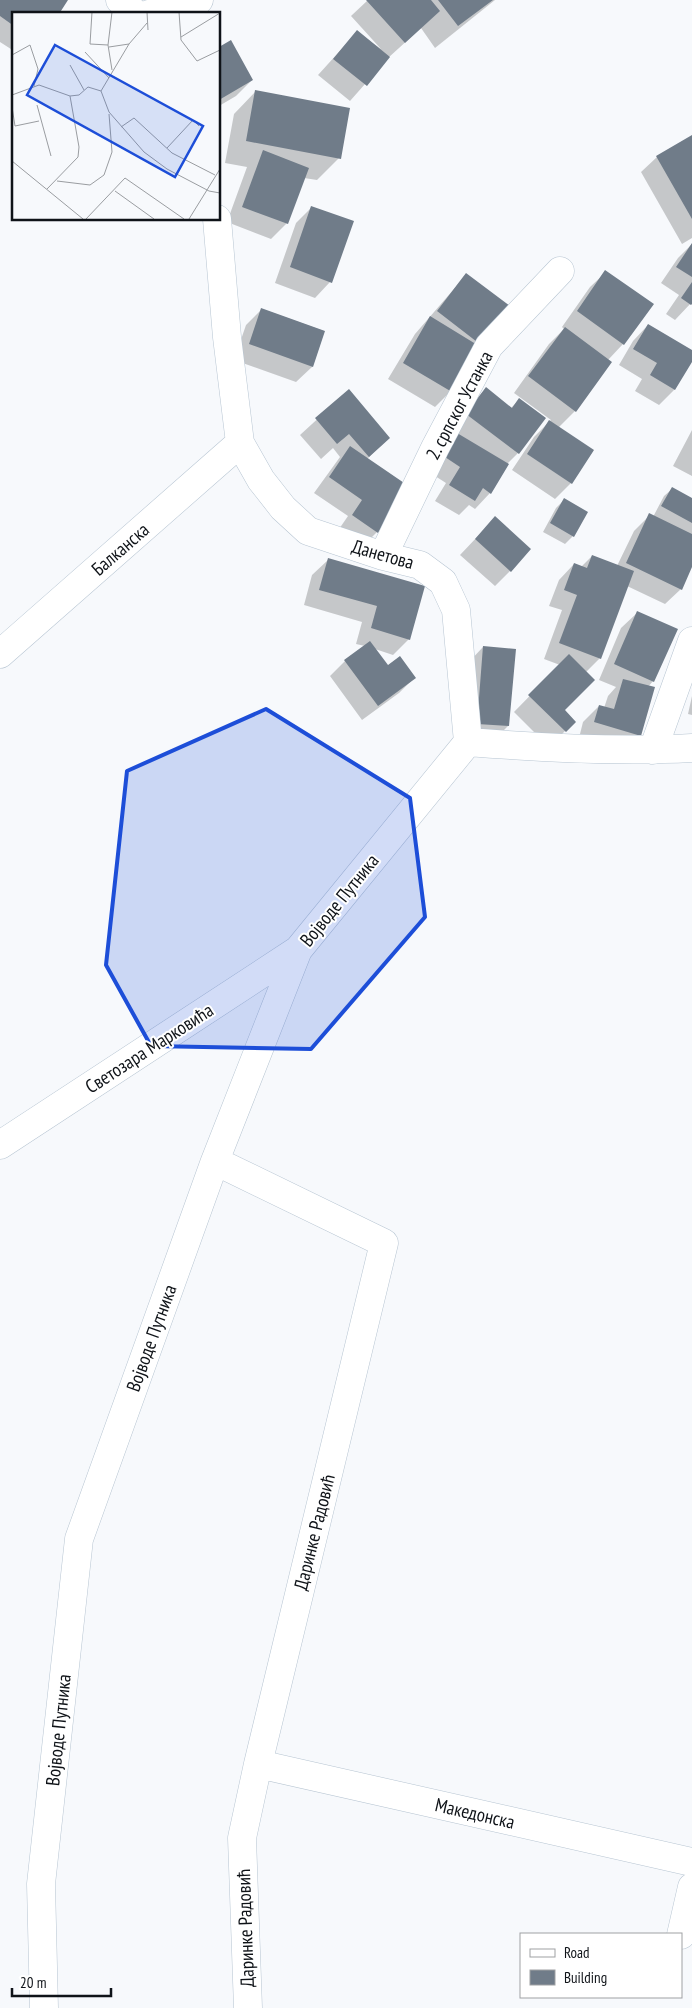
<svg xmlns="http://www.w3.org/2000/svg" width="692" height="2008" viewBox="0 0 692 2008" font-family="'PT Sans Narrow',sans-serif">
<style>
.shadow{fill:#0003}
.building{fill:#707c89}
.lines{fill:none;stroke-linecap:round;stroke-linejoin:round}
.minor-casing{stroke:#b7c5d2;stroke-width:29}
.minor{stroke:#fff;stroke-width:28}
.marked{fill:#1d4ed8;fill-opacity:0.2;stroke:#1d4ed8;stroke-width:4;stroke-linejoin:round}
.labels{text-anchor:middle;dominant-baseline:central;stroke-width:4;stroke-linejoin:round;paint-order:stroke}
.street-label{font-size:19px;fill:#0f1318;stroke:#fff}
.inset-road{fill:none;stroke:#9a9da1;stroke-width:1}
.view{fill:#1d4ed8;fill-opacity:0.15;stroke:#1d4ed8;stroke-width:2.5}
.inset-edge{fill:none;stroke:#0f1318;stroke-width:2.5}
</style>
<rect width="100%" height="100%" fill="#f7f9fc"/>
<path class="shadow" d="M0,0h66l-52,14v37l-14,-9z
M368,0h127l-60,48 -14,-20 -33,30 -38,43 -32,-26 39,-43 24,17 -30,-33z
M230,42l22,38 -16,16 -17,10v-57z
M256,91l83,67 -22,22 -13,-2 -17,45 -16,16 -44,-17 20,-55 -22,-4 9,-49z
M692,137v101l-10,6 -41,-72 16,-15z
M312,207l18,75 -15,16 -40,-15 21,-60z
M692,244v58l-17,18 -9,-6 13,-19 -18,-12 17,-25z
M606,272l17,72 -15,16 -33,51 -17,17 35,23 -22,32 -16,16 -43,-29 22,-33 17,-17 -37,-27 35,-49 15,-15 -2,-2 28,-40z
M466,275l14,69 -29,47 -16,16 -47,-28 27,-45z
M262,309l62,22 -12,36 -16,15 -62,-22 12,-35z
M648,325l44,27v8l-18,30 -15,15 -24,-14 7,-12 -23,-14 14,-24z
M486,389l25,19 8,-8 -1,53 -10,10 -18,30 -15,16 -6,-4 -10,10 -24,-14 11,-18 -22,-14 46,-64z
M348,391l41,47 -22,21 41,28 -31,45 -16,16 -24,-16 11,-16 -34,-23 26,-36 -7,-9 -12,11 -21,-24z
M692,430v46l-19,-10z
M672,489l20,11v64l-11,25 -16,15 -38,-18 -27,72 -14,14 -23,38 11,12 -25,25 -35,-35 46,-47 -16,-6 18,-49 -13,-4 10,-26 15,-16 7,3 11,-11 25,10 17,-35 16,-16 3,2 11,-21z
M564,500l9,36 -8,8 -22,-12 13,-24z
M495,518l15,53 -15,15 -35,-31z
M328,560l95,27 -14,52 -16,16 -18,-6 13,18 26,11 -15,15 -37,27 -32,-44 15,-15 20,-15 -9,-2 6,-22 -58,-17 8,-30z
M637,613l16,68 -5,6 -8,48 -16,16 -45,-13 4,-16 16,-16 5,2 4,-12 8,-9 -17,-7 22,-52z
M483,647l25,79 -16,16 -30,-3 6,-76z
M692,696v19l-4,-1z"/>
<path class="building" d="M0,0h68l-9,14h-45v12l-14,-10z
M366,0h65l9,11 -35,32z
M438,0h55l-35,26z
M357,30l33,27 -23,29 -34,-27z
M231,40l22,40 -34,20v-53z
M255,90l95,18 -9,51 -95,-18z
M692,135v84l-36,-63z
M263,150l46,18 -21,56 -46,-17z
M311,206l43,15 -22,62 -42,-16z
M692,243v34l-16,-10z
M605,270l49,34 -30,41 -47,-34z
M466,273l44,33 -29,39 -44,-34z
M692,282v22l-1,1 -10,-7z
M261,308l64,23 -12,36 -64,-23z
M430,316l49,30 -27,46 -49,-29z
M648,324l44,26v12l-17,28 -25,-15 7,-12 -24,-14z
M565,327l47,35 -36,50 -48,-36z
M486,387l26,21 7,-10 27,20 -27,36 -53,-40z
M349,389l41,49 -21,19 -20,-23 -12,10 -22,-26z
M549,420l45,30 -22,34 -45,-30z
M452,430l57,34 -18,30 -8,-6 -8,13 -26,-16 11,-18 -21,-14z
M350,446l60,41 -32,46 -26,-18 10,-15 -33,-23z
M672,487l20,11v25l-31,-17z
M564,498l24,14 -14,25 -24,-14z
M649,513l43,21v33l-10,23 -56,-27z
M495,516l36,33 -20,23 -36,-33z
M592,555l42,16 -33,88 -42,-16 18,-48 -13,-5 10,-27 13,5z
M328,558l97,28 -15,54 -39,-12 6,-22 -58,-16z
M637,611l41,18 -24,53 -40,-18z
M370,641l18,24 12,-9 16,22 -38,28 -34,-46z
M483,646l33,3 -7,77 -32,-2z
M569,654l26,26 -30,30 11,12 -10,10 -38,-37z
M623,679l32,8 -14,49 -47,-14 5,-17 15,4z"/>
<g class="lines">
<defs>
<path id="minor" d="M120,0l16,14
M149,14l50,-14
M217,219l10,118 13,106 21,37 22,28 25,23 75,25 37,9 23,17 13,28 12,132
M383,556l52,-108 54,-102 71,-75
M0,654l240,-211
M468,742c75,6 149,10 224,6
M653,750l39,-109
M0,1145l298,-195
M215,1161l169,82 -126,521 -16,74 6,170
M258,1764l434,98
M681,1935l11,-48
M44,2008l-3,-124 38,-345 136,-378 83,-211 170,-208"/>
</defs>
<use href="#minor" class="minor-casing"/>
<use href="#minor" class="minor"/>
</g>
<path class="marked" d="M266,709l144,89 15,119 -114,132 -160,-3 -45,-81 21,-194z"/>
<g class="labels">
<g class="street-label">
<text transform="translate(459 405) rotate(-62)">2. српског Устанка</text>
<text transform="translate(120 549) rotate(-41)">Балканска</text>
<text transform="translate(383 554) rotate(16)">Данетова</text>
<text transform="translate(339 900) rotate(-51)">Војводе Путника</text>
<text transform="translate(149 1048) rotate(-33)">Светозара Марковића</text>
<text transform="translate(151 1338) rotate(-70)">Војводе Путника</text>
<text transform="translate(314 1532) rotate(-76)">Даринке Радовић</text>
<text transform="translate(58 1730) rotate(-84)">Војводе Путника</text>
<text transform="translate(475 1813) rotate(13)">Македонска</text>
<text transform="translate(245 1928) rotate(-92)">Даринке Радовић</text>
</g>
</g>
<g transform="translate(12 12)">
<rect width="208" height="208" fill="#f7f9fc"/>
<path class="inset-road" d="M80,0l-2,32 18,1M135,0l1,18M167,0l2,28 16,21 23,-11M169,25l39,-24M97,35l20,-3M73,40l24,26M0,43l18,-10 8,24 -4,17M58,53l14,25M100,58l-4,-25 4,-33M89,79l8,21 35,40 23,17 42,22 11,2M89,79l28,-47 18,-21M0,83l27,-10 31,11 9,-1 9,-8 13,4M25,93l14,51M0,95l3,19 24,-5M109,115l13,-9 38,35 43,22M155,136l26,-28 6,6M0,149l71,58M45,169l33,4 14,-10 8,-23 -3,-38M35,177l31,-32 1,-10 -9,-51M103,179l39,28M74,207l39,-41 59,41M177,207l31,-50"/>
<path class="view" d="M43,33l148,81 -28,51 -148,-82z"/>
<rect width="208" height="208" class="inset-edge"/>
</g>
<rect x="520" y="1933" width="162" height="65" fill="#ffffff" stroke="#9fa1a3"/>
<rect x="530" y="1949" width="25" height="8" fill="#ffffff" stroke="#9fa1a3"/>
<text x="564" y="1958" font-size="15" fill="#0f1318">Road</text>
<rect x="530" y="1970" width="25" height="15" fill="#707c89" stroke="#9fa1a3"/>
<text x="564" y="1983" font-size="15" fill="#0f1318">Building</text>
<path d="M12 1988v8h99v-8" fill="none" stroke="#0f1318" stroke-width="2.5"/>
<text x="20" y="1988" font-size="15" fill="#0f1318" stroke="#ffffff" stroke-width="4" paint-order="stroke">20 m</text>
</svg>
